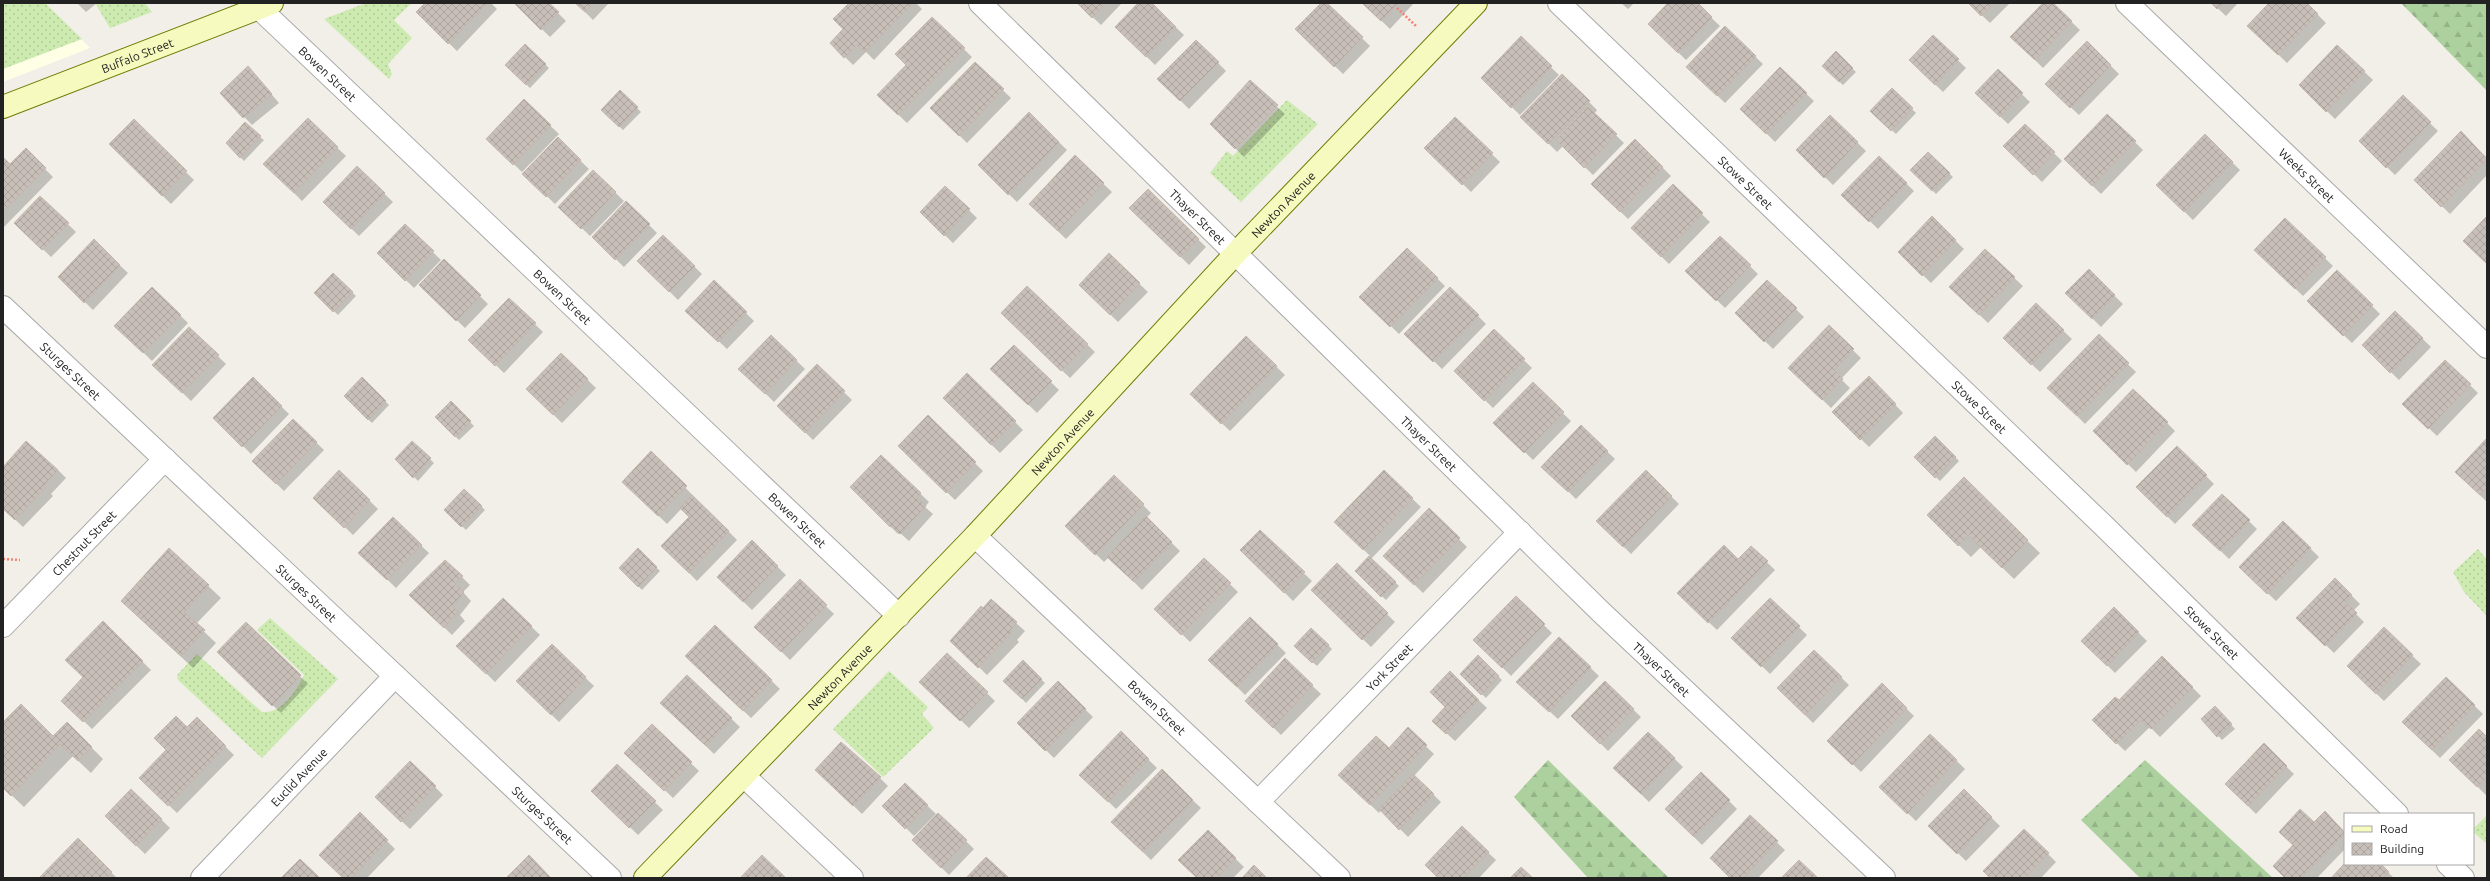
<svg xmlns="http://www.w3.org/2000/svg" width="2490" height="881" viewBox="0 0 2490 881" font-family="Ubuntu,sans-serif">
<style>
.education{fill:#ffffe5}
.grass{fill:url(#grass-dots)}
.forest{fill:url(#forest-firs)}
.shadow{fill:#0003}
.building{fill:url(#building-cross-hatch);stroke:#c4b6ab}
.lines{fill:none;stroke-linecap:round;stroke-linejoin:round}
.street-casing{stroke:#a9a9a9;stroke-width:24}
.secondary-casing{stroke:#707d05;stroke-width:24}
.path{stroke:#fa8072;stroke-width:2.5;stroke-dasharray:2 2;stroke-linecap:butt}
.street{stroke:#fff;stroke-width:22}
.secondary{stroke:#f7fabf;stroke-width:22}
.labels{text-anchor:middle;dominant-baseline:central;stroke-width:3;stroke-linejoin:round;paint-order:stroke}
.street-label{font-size:12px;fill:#222;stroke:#fff}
</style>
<defs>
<pattern id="grass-dots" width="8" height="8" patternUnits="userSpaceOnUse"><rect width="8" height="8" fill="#cdebb0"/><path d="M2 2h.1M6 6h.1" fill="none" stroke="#b0c997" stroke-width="1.8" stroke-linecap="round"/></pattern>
<pattern id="forest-firs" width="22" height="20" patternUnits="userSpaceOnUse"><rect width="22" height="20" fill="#add19e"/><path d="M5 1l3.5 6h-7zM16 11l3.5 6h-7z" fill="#95b388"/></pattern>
<pattern id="building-cross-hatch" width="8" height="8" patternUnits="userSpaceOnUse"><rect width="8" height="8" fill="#c7bfb8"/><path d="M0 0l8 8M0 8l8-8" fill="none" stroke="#aba49e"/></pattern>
</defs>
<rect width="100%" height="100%" fill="#f2efe9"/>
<path class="education" d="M3,3h42l45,45 -87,34z"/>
<path class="grass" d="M3,3h42l37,36 -79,30z
M95,3h50l7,9 -42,16z
M366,3h46l-18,17 18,18 -24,26 4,10 -3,5 -65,-60z
M1287,100l31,24 -77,78 -31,-29 17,-22 6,5z
M2478,549l9,11v56l-23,-24 -11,-20z
M270,618l68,61 -76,79 -84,-78 -1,-5 20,-21 65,58c20,2 34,-21 42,-37l-47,-45z
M889,671l39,36 -6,7 12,14 -51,49 -50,-48z
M2487,815v29l-14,-12v-3z"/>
<path class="forest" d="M2401,3h86v88z
M1548,760l121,118h-81l-74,-81z
M2145,760l128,118h-133l-59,-58z"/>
<path class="shadow" d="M77,3h20l-11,9z
M426,3h65l6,6 -40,42 -40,-39z
M515,3h33l18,18 -16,16z
M576,3h33l-16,17z
M851,3h65l6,6 -48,51 -8,-8 -13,13 -22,-22 14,-14z
M1078,3h44l-21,22z
M1140,3h10l34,32 -29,30 -38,-38z
M1322,3h4l44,43 -27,28 -46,-45z
M1363,3h51l-24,26z
M1621,3h13l-6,6z
M1669,3h27l24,23 -34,34 -37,-36z
M1969,3h41l-20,20z
M2044,3h8l28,27 -37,38 -31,-31z
M2212,3h26l-12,13z
M2271,3h35l20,20 -39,40 -38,-37z
M932,18l40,39 -65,66 -29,-28 29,-30z
M1725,28l38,36 -38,39 -37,-36z
M1933,36l33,32 -23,24 -33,-32z
M1521,38l38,37 -39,40 -38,-37z
M1196,41l30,30 -37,38 -30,-30z
M2087,42l32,32 -40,41 -33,-31z
M525,45l24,23 -19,20 -24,-23z
M2337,46l36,34 -38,39 -35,-34z
M1836,53l20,19 -13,13 -20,-19z
M975,63l36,35 -44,45 -35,-35z
M1780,69l34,32 -39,41 -33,-33z
M1998,71l32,31 -22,22 -32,-31z
M1562,75l35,35 -3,4 30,29 -31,32 -30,-29 -6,6 -35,-35z
M256,76l23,27 -27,22 -31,-32z
M1250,82l35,32 -41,43 -33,-33z
M1892,89l24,24 -20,21 -25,-23z
M620,91l21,21 -18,18 -21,-20z
M2403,97l35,34 -43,44 -35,-34z
M524,101l35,33 -37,38 -35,-33z
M1029,113l38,37 -50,52 -38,-37z
M2107,115l36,35 -42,44 -36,-35z
M1830,116l36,35 -33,34 -36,-35z
M1455,118l45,44 -29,30 -45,-44z
M308,120l38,36 -44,45 -37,-37z
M134,121l60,59 -23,24 -61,-60z
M2025,125l37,36 -20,21 -37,-36z
M2461,133l26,25v17l-37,39 -35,-34z
M2205,136l35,34 -47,50 -36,-35z
M260,137l4,3 -20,21 -17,-18z
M558,139l31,30 -34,35 -31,-30z
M1635,140l36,36 -43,43 -36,-35z
M26,150l27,27 -50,51v-70l7,8z
M1928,153l25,24 -17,17 -24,-24z
M1075,157l37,35 -46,47 -36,-35z
M1880,158l34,33 -36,38 -35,-34z
M357,167l36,35 -34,34 -35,-34z
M593,171l31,30 -34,35 -31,-30z
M1673,186l37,36 -41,42 -37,-36z
M945,187l32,31 -24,25 -32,-31z
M1148,191l58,56 -17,18 -58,-57z
M40,197l36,35 -25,25 -35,-34z
M626,202l31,31 -33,34 -31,-30z
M1932,218l32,31 -33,34 -32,-31z
M2285,219l48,47 -30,30 -48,-46z
M405,225l36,35 -27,28 -36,-35z
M663,236l39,38 -24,26 -39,-39z
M1720,237l38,37 -33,34 -38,-37z
M94,241l34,32 -35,37 -34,-33z
M1407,249l38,37 -46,48 -38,-37z
M1985,251l38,35 -35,37 -29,-28z
M1109,255l39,37 -30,30 -38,-37z
M444,261l44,43 -23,24 -45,-43z
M2089,271l34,33 -22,23 -34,-34z
M2337,271l43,43 -28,29 -44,-42z
M333,274l23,22 -18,19 -23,-22z
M1767,281l37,36 -31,32 -37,-36z
M714,282l40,39 -27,28 -41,-39z
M1027,287l68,65 -25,26 -68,-65z
M152,288l36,35 -36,38 -36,-35z
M1450,288l36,36 -44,45 -36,-35z
M509,299l34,33 -39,41 -34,-33z
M2036,305l36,34 -32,33 -36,-34z
M2395,312l36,35 -32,33 -36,-35z
M1829,327l32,31 -20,21 9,9 -19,20 -41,-40z
M189,328l37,36 -35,37 -37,-36z
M1494,331l38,37 -39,40 -38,-37z
M771,336l34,33 -31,33 -34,-34z
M2099,336l37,36 -51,52 -36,-36z
M1246,337l39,38 -55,56 -39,-37z
M1014,346l45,44 -22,23 -45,-44z
M561,354l35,34 -34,35 -35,-34z
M2445,361l33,32 -41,43 -33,-32z
M817,366l35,34 -39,40 -35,-34z
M967,374l56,56 -23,23 -56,-55z
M1869,377l34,36 -34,34 -35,-35z
M253,379l36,35 -38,40 -36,-36z
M362,379l27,26 -17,18 -27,-27z
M1533,384l38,37 -38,39 -38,-37z
M2134,390l41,41 -39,41 -42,-41z
M451,403l23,23 -15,14 -23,-23z
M928,417l55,54 -28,29 -56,-54z
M293,420l31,30 -40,41 -31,-30z
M1581,427l34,32 -39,40 -33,-32z
M1935,437l24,24 -19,20 -25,-24z
M2487,440v62l-31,-30z
M412,442l22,21 -16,18 -22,-22z
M2177,447l37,37 -39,40 -37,-37z
M651,453l86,87 -40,41 -35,-35 28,-29 -8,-9 -15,16 -43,-42z
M881,456l48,46 -4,5 8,7 -24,27 -9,-8 -2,1 -47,-47z
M3,468l55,2 8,8 -15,16 2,2 -30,31 -20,-19z
M340,472l38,37 -25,26 -38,-37z
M1384,472l37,35 -50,52 28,27 -13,14 -30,-29 14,-15 -34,-34z
M1646,472l33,32 -48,50 -33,-33z
M1114,476l37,37 -5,5 34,33 -38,39 -33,-33 -5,5 -37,-36z
M1964,479l76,74 -26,26 -33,-32 -10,10 -43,-42z
M464,490l21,20 -19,20 -21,-20z
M2222,495l35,34 -28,30 -35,-34z
M1429,510l38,37 -44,46 -38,-37z
M393,519l36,34 -33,35 -36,-35z
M2283,522l36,35 -43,44 -36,-34z
M1260,531l52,50 -19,20 -51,-51z
M752,542l34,33 -34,35 -34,-33z
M1751,547l24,23 -58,60 -39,-37 60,-32z
M169,549l52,49 -25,26 20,19 -23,25 -59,-55z
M638,550l22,21 -18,19 -22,-22z
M1204,559l34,33 -48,50 -34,-33z
M1337,565l58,57 -24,25 -59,-57z
M462,577l8,8 -7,7 8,9 -11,14 5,6 -13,14 -41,-40z
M2335,579l25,25 -7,7 11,11 -30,31 -36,-35z
M800,581l34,33 -44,46 -34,-33z
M1516,598l36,35 -41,43 -36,-36z
M503,599l37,36 -45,47 -37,-36z
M1770,599l37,36 -37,39 -37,-36z
M991,601l34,30 -8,9 2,2 -32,33 -35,-34z
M2114,609l33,32 -32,32 -32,-32z
M1250,618l36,35 -41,42 -35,-35z
M103,623l48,47 -59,59 -30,-29 23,-22z
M246,624l62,60 -27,29 -55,-52z
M715,626l65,63 -29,29 -56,-54z
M2384,629l37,35 -37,37 -36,-35z
M1559,638l40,38 -41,43 -32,-29z
M1328,645l4,4 -15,17 -18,-16z
M552,646l42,40 -35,36 -42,-41z
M1814,651l35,34 -36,38 -35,-35z
M947,654l48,47 -26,27 -40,-38z
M1478,657l24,23 -16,18 -25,-24z
M2162,657l39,39 -41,41 -10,-10 -25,24 -32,-31 26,-18z
M1285,660l36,34 -40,41 -35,-34z
M1023,662l22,21 -19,20 -21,-22z
M1450,673l37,35 -32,33 -22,-20 13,-14z
M687,676l53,51 -26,27 -52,-51z
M2446,678l37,36 -43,44 -37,-36z
M1058,683l35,34 -39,41 -36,-35z
M1605,683l36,34 -33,34 -35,-35z
M1882,685l32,31 -53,56 -33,-31z
M2219,711l16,18 -13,11 -20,-21z
M197,719l37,36 -57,58 -37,-35z
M67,723l36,36 -12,14 -18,-17 -49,51 -21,-20v-63l50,13z
M652,726l47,45 -26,27 -47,-45z
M1408,729l26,25 -20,22 27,26 -33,35 -27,-27 -2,3 -31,-30 41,-33z
M1121,733l36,35 -41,41 -35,-34z
M1648,733l35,34 -34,35 -35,-34z
M1930,735l35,34 -49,52 -27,-26z
M2487,738v56l-1,1 -36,-35z
M2264,745l30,29 -38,40 -30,-30z
M410,762l33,33 -33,34 -34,-32z
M617,766l46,44 -25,25 -45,-44z
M817,770l63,8 8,8 -26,28z
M1162,771l39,37 -50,52 -39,-38z
M1701,773l36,36 -35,36 -36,-36z
M905,784l31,30 -22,22 -30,-30z
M131,790l39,38 -25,26 -39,-38z
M1964,791l36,35 -34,35 -36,-35z
M2325,812l20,20v17l-28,29h-31l8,-33z
M360,814l35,35 -28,29h-23z
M938,814l36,35 -25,26 -36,-35z
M1750,817l35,33 -27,28h-26z
M1462,828l34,32 -17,18h-40z
M2024,830l32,32 -15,16h-49z
M1208,832l36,35 -11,11h-35z
M78,840l39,38h-77z
M2379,864l15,14h-62z"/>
<path class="building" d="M425,3h62l-39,41 -32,-32z
M514,3h35l10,9 -18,18z
M575,3h19l-9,9z
M849,3h64l-48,49 -8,-7 -13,13 -14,-15 13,-14 -10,-10z
M1077,3h29l-14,15z
M1138,3h14l24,24 -30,30 -31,-30z
M1321,3h6l36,34 -29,30 -39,-38z
M1362,3h36l-17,18z
M1668,3h30l14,14 -34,36 -30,-29z
M1968,3h26l-13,13z
M2043,3h10l19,18 -37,39 -25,-23z
M2211,3h12l-6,6z
M2269,3h38l11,11 -40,41 -31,-29z
M932,17l33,31 -67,67 -21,-20 29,-30 -11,-11z
M1725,26l31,30 -39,40 -31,-29z
M1933,35l26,24 -24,26 -26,-25z
M1521,36l31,30 -41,42 -30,-30z
M1196,40l23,22 -39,39 -23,-22z
M2087,41l24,24 -41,43 -25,-24z
M525,44l21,20 -20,21 -21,-20z
M2337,45l28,26 -39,41 -27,-27z
M1836,51l17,17 -14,14 -17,-16z
M975,62l29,27 -45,47 -29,-28z
M248,66l24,28 -29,24 -23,-25z
M1780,67l27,26 -41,41 -26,-25z
M1998,69l25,24 -23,24 -25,-24z
M1562,74l28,27 -42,43 -28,-27z
M1250,80l28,25 -43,44 -25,-25z
M1892,88l21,20 -22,23 -21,-20z
M620,90l18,17 -19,20 -18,-17z
M2403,95l28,27 -45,46 -27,-27z
M524,99l27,26 -38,40 -27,-26z
M1588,107l29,27 -33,34 -28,-28z
M1029,112l30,30 -51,53 -30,-30z
M2107,114l29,27 -44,45 -28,-27z
M1830,115l28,27 -34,36 -28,-28z
M1455,117l38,36 -31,32 -38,-37z
M308,118l30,29 -44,46 -31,-29z
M134,119l53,52 -25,25 -53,-52z
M245,122l16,14 -21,22 -14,-15z
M2025,124l30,28 -22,23 -30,-29z
M2461,131l26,28 -46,48 -27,-27z
M2205,134l28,28 -49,50 -28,-27z
M558,137l23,23 -35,37 -24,-23z
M1635,139l28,28 -43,45 -29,-28z
M26,148l20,20 -43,44v-55l7,7z
M1928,152l22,21 -18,18 -22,-21z
M1075,155l29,28 -46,48 -29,-27z
M1879,156l28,27 -38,39 -28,-27z
M357,166l28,27 -34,36 -28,-27z
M593,170l23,22 -35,37 -23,-22z
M1673,184l30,29 -42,44 -30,-29z
M945,186l25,23 -26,27 -24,-24z
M1148,189l51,50 -19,18 -51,-49z
M40,196l29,27 -27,27 -28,-27z
M626,201l24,23 -35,36 -23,-23z
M1932,216l24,24 -34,36 -24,-24z
M2487,216v48l-24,-23z
M2285,218l41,39 -31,32 -41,-39z
M405,224l29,27 -29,30 -28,-28z
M663,235l32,31 -26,26 -32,-31z
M1720,236l31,29 -35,36 -31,-30z
M94,239l26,26 -36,38 -26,-26z
M1407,248l31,30 -48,49 -31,-30z
M1985,249l30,28 -36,38 -30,-28z
M1109,253l31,30 -30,32 -31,-30z
M444,259l37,36 -25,26 -37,-36z
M2089,269l26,26 -23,24 -27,-26z
M2337,270l36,35 -30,31 -36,-35z
M333,273l20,19 -20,20 -19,-19z
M714,280l33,32 -29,30 -33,-31z
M1767,280l30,28 -33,34 -29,-29z
M1027,286l61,58 -27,27 -60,-58z
M152,287l29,28 -38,38 -29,-27z
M1450,287l29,28 -46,47 -29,-28z
M509,298l27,25 -41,43 -27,-26z
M2036,303l28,27 -33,35 -28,-27z
M2395,311l28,27 -33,35 -28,-28z
M1829,325l25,24 -20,21 9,9 -21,21 -34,-32z
M189,327l30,28 -37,38 -30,-28z
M1494,329l31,30 -41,42 -30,-30z
M2099,334l30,29 -52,53 -30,-28z
M771,335l26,25 -32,34 -27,-25z
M1246,336l31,30 -56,58 -31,-30z
M1014,345l38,36 -24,24 -38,-36z
M561,353l27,26 -35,36 -27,-26z
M2445,360l26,24 -43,45 -26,-25z
M817,364l28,27 -40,42 -28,-27z
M967,373l49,48 -25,24 -48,-47z
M1869,376l27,28 -36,36 -28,-28z
M253,377l29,29 -40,41 -29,-29z
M362,377l24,24 -18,19 -24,-24z
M1533,382l31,30 -40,41 -31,-30z
M2133,389l35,33 -41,43 -34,-34z
M451,401l20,20 -16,16 -20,-20z
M928,415l48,47 -30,31 -48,-47z
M293,419l24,23 -41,42 -24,-23z
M1581,425l27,26 -40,41 -27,-25z
M1935,436l21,21 -21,21 -21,-21z
M2487,438v50l-7,7 -25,-23z
M26,441l32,29 -14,15 1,3 -30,32 -12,-11v-42z
M412,441l19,17 -18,20 -18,-19z
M2177,446l30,29 -40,42 -31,-30z
M651,451l36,35 -29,30 -36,-34z
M881,455l40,38 -4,5 9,8 -26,28 -9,-8 -1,1 -40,-40z
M339,470l31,30 -26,28 -31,-30z
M1384,470l29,28 -50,52 -29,-28z
M1646,470l26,26 -49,51 -27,-26z
M1114,475l30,29 -49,51 -30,-29z
M1964,477l64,63 -26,28 -34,-33 -10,11 -31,-31z
M464,489l18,17 -21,21 -17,-17z
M2222,494l28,26 -30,31 -28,-26z
M692,495l37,36 -40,42 -28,-27 28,-29 -9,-9z
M1429,508l31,30 -46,47 -31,-29z
M1146,516l26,26 -38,40 -27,-25z
M393,517l29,28 -35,35 -29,-27z
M2283,521l28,27 -44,46 -28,-27z
M1260,530l45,42 -21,21 -44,-43z
M752,540l26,26 -35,36 -26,-25z
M1724,545l14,14 13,-13 17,15 -60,62 -31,-30z
M169,548l40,37 -25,27 21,18 -24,26 -60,-55z
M638,548l19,19 -19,20 -19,-19z
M1369,556l27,26 -15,15 -26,-26z
M1204,558l27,25 -50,52 -27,-26z
M445,560l18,16 -8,8 9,8 -12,14 6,6 -14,16 -35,-33z
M1337,563l51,50 -26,27 -51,-50z
M2335,578l17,17 -7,7 12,11 -32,33 -29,-28z
M800,579l27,26 -46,47 -27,-25z
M1516,596l29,28 -43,44 -29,-28z
M503,598l29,28 -46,48 -30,-28z
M1770,598l30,28 -39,41 -30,-29z
M991,599l26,23 -8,10 2,1 -33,35 -28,-27 31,-35 2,2z
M2114,607l25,25 -32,34 -26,-25z
M1250,617l28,27 -41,43 -29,-27z
M103,621l40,40 -60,61 -22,-21 22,-24 -18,-17z
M246,622l55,53 -29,31 -55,-54z
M715,625l57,55 -29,31 -58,-55z
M2384,627l29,28 -37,39 -29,-28z
M1311,628l18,17 -17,18 -18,-17z
M1559,637l32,30 -42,45 -33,-30z
M552,644l34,33 -35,38 -35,-34z
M1814,650l28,27 -37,38 -28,-27z
M947,653l41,39 -28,29 -41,-39z
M1478,655l21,21 -18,19 -21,-21z
M2162,656l31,31 -42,42 -10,-9 -25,24 -24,-24 23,-23 4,3z
M1285,658l28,27 -40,43 -28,-27z
M1023,660l19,19 -20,20 -19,-18z
M1450,671l29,29 -33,34 -14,-13 13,-14 -15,-15z
M687,675l45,43 -26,28 -46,-43z
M2446,677l29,28 -43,45 -30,-28z
M1058,681l28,28 -41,42 -28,-28z
M1605,681l29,28 -34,35 -29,-28z
M1882,683l25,25 -55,57 -25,-24z
M21,704l32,32 14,-14 25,25 -14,14 -18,-17 -49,52 -8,-8v-66z
M2215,706l17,18 -15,13 -16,-18z
M176,716l11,11 10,-10 29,29 -58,60 -29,-28 27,-28 -12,-12z
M652,724l40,38 -28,29 -40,-38z
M1408,727l19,18 -57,60 -32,-30 38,-39 13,12z
M2479,729l8,8v40l-10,10 -28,-27z
M1121,731l28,28 -41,43 -29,-27z
M1648,732l27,26 -34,36 -28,-26z
M1930,734l27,26 -50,54 -28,-27z
M841,742l40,35 -28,29 -38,-36z
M2264,743l23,23 -39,40 -23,-22z
M410,761l26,25 -35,36 -26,-25z
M617,764l39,37 -27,27 -38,-37z
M1162,769l31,31 -50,52 -32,-30z
M1701,772l29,28 -36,37 -29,-28z
M1413,774l21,20 -35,36 -20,-21z
M905,783l23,22 -23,24 -23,-23z
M131,789l31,30 -26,27 -31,-30z
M1964,789l28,28 -35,37 -29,-28z
M2300,809l14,13 11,-11 20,22 -44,45h-16l-12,-12 20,-21 -14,-13z
M360,812l28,28 -37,38h-8l-24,-23z
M938,813l29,27 -26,28 -29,-28z
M1750,815l28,26 -35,37h-13l-20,-20z
M1462,826l27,26 -26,26h-25l-13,-13z
M2024,829l25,24 -24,25h-35l-7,-7z
M1208,830l28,28 -19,20h-20l-19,-18z
M78,838l34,34 -6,6h-67z
M529,855l22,23h-45z
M762,855l24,23h-46z
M986,857l23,21h-43z
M300,859l20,19h-39z
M1799,860l19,18h-37z
M2345,863l36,1 8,8 -6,6h-52z
M1254,865l13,13h-25z
M1521,867l12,11h-23z"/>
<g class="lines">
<defs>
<g id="street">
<path id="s1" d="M980,3l622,610 282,265"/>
<path id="s2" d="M1559,3l545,523 293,288"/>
<path id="s3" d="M2127,3l360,344"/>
<path id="s4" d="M259,8l640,608"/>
<path id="s5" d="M3,307l607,571"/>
<path id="s6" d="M975,536l364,342"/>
<path id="s7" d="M3,626l162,-167"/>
<path d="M744,776l108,102"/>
<path id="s8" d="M1258,802l262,-270"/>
<path d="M2448,864l15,14"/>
<path id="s9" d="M202,878l193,-202"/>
</g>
<g id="secondary">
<path id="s10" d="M3,107l269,-104"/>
<path id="s11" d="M645,878l330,-342 261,-283 240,-250"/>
</g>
</defs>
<use href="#street" class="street-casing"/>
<use href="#secondary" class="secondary-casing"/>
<path class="path" d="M1397,8l19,18
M3,559l17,1"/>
<use href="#street" class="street"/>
<use href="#secondary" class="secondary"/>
</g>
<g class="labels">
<g class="street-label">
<text stroke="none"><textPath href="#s10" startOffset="144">Buffalo Street</textPath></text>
<text stroke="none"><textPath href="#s4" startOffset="95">Bowen Street</textPath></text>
<text stroke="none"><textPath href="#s3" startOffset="249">Weeks Street</textPath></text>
<text stroke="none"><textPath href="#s2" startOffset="259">Stowe Street</textPath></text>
<text stroke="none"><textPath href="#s11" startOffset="928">Newton Avenue</textPath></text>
<text stroke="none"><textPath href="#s1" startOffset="305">Thayer Street</textPath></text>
<text stroke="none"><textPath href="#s4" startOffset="419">Bowen Street</textPath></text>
<text stroke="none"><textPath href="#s5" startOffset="93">Sturges Street</textPath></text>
<text stroke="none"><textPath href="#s2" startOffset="583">Stowe Street</textPath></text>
<text stroke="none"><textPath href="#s11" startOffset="604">Newton Avenue</textPath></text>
<text stroke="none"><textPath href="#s1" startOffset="629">Thayer Street</textPath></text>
<text stroke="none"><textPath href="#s4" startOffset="743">Bowen Street</textPath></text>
<text stroke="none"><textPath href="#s7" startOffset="116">Chestnut Street</textPath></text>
<text stroke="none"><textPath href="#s5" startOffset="417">Sturges Street</textPath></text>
<text stroke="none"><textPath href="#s2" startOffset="907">Stowe Street</textPath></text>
<text stroke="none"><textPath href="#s8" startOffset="188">York Street</textPath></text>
<text stroke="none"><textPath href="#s1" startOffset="953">Thayer Street</textPath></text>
<text stroke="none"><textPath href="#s11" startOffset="280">Newton Avenue</textPath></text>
<text stroke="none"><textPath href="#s6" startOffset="250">Bowen Street</textPath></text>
<text stroke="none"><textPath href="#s9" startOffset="140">Euclid Avenue</textPath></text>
<text stroke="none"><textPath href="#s5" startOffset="741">Sturges Street</textPath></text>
</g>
</g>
<rect width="2490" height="881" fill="none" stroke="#222222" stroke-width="8"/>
<rect x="2344" y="813" width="130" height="52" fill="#ffffff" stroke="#a7a7a7"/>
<rect x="2352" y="826" width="20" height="6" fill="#f7fabf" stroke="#a7a7a7"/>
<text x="2380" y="833" font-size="12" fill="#222222">Road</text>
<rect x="2352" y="843" width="20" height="12" fill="url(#building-cross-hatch)" stroke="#a7a7a7"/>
<text x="2380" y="853" font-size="12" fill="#222222">Building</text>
</svg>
